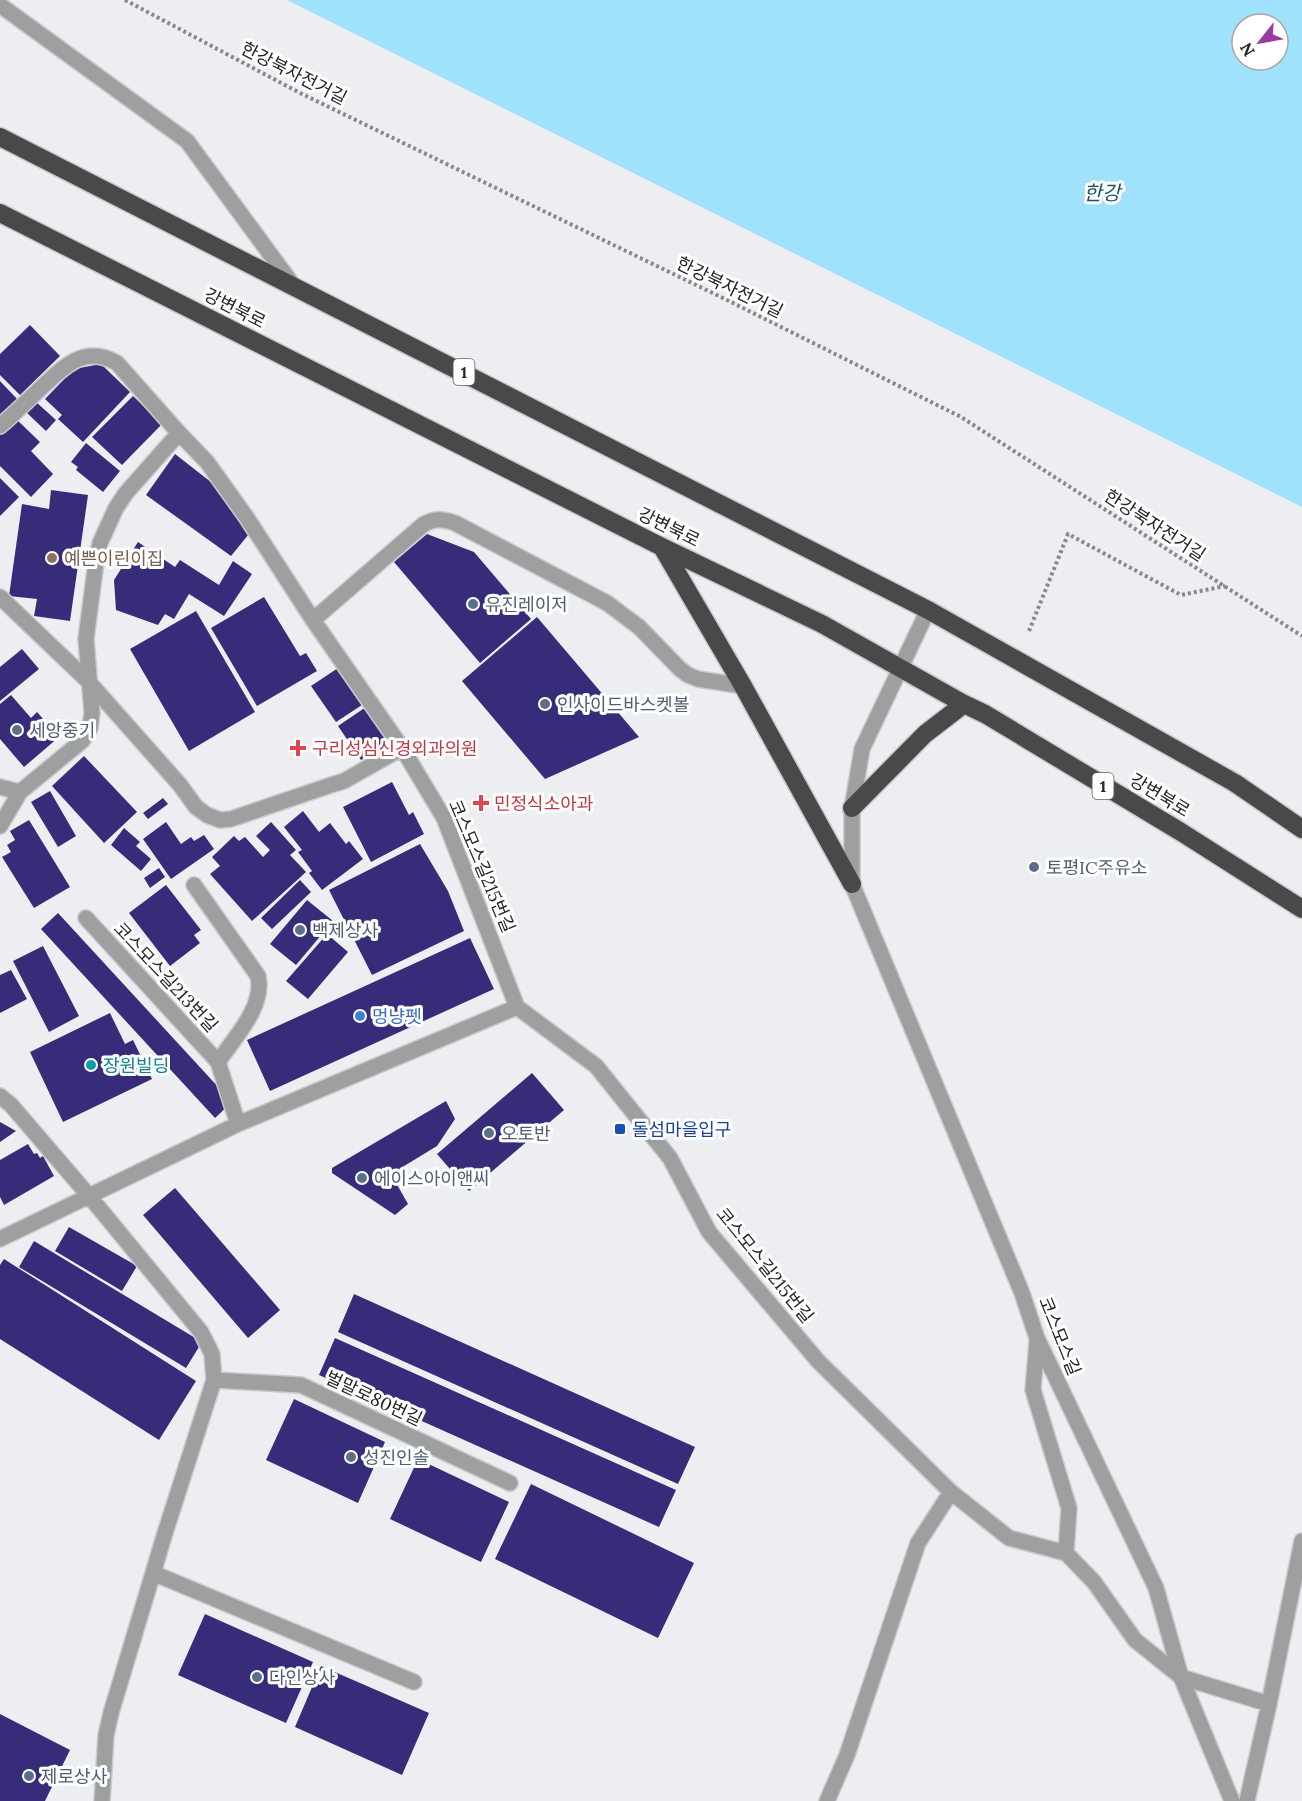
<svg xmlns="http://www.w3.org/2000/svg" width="1302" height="1801" viewBox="0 0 1302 1801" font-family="Lora,'Noto Sans KR',serif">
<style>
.water{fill:#a0e2fc;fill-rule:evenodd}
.building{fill:#372c79}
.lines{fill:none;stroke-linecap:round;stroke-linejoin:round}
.minor-casing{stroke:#c9cacc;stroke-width:18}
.highway-casing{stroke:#c9cacc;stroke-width:21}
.path{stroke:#88888a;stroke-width:4;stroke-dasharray:3 3;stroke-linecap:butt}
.minor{stroke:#9ea0a0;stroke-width:15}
.highway{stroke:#474a49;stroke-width:18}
.education-dot{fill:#8d6e63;stroke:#fff;stroke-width:2}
.service-dot{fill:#5c6f8a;stroke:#fff;stroke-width:2}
.health-dot{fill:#e0444e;stroke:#fff;stroke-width:2}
.shop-dot{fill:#3f7fe0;stroke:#fff;stroke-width:2}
.culture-dot{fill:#0f9aa8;stroke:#fff;stroke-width:2}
.transit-dot{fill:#1a4fb4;stroke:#fff;stroke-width:2}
.labels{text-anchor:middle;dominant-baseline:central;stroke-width:6;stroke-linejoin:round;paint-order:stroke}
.shield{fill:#fff;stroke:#666667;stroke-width:1.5}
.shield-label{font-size:16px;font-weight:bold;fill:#252526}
.street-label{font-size:18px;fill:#252526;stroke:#fff}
.education-label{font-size:18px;fill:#785e54;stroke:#fff;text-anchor:start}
.service-label{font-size:18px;fill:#4e5e75;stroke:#fff;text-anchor:start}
.health-label{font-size:18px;fill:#be3a42;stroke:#fff;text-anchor:start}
.shop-label{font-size:18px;fill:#366cbe;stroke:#fff;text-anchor:start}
.culture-label{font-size:18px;fill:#0d838f;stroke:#fff;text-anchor:start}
.transit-label{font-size:18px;fill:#164399;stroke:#fff;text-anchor:start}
.water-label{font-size:20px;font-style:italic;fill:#1c5163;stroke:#fff}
</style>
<rect width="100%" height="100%" fill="#edeef1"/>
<path class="water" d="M287,0h1015v507l-100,-50zM1242,24h36v36h-36z"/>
<path class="building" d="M30,325l30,31 -40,39 -20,-20v-21z
M101,364l29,28 -47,50 -25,-23 4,-4 -17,-16 29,-30z
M0,381l18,19 -18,16z
M133,396l29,28 -40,41 -30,-28z
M36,402l20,18 -10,11 -20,-19z
M16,419l24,23 -9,9 22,23 -22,23 -31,-31v-31z
M86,443l34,28 -17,21 -27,-22 2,-3 -7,-5z
M175,454l50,39 28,36 -22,27 -85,-61z
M0,478l19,19 -19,19z
M51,490l37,5 -18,126 -36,-5 3,-17 -28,-3 13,-92 27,5z
M427,534l47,18 57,67 -51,44 -86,-101z
M138,542l37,25 5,-7 39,25 14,-24 19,13 -28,42 -35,-22 -15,25 -9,-5 -7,11 -42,-15 -2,-30z
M264,597l36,59 6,-3 11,18 -60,35 -46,-78z
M196,611l59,101 -66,39 -59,-102z
M537,617l102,120 -94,42 -83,-98z
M22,649l17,20 -39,32v-34z
M338,668l24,37 -26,17 -25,-36z
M11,695l20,23 6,-6 22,25 -35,30 -24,-28v-35z
M366,707l23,34 -28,19 -23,-34z
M84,756l53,56 -33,31 -52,-57z
M392,782l17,33 4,-3 11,22 -53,28 -28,-55z
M50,791l26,45 -18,11 -27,-45z
M163,798l5,6 -20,15 -5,-6z
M303,811l16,21 11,-9 16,21 3,-3 14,18 -41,31 -13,-17 3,-2 -14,-19 4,-2 -18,-23z
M29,820l41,67 -36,21 -32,-51 9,-5 -4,-7 8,-5 -5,-9z
M166,822l15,22 10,-7 3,4 10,-6 10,14 -43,30 -28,-40z
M271,822l25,28 -6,5 16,17 -54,49 -42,-47 10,-8 -8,-9 22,-21 5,5 6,-4 18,20 7,-7 -14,-14z
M124,828l16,14 -4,4 15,13 -10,12 -30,-26z
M420,844l28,47 16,40 -92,44 -43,-85z
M159,868l6,9 -15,11 -6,-10z
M300,880l11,12 -39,37 -11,-11z
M166,885l35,45 -7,5 6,8 -30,23 -41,-53z
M307,900l26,21 -37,44 -26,-21z
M58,913l174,189 -17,16 -174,-189z
M327,934l21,18 -40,47 -22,-18z
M470,938l24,51 -224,102 -23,-51z
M43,946l36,70 -30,16 -36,-71z
M11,970l16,29 -27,14v-38z
M110,1013l15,31 8,-4 19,39 -89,43 -33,-70z
M532,1073l32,37 -95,81 -32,-37z
M446,1101l9,18 -18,27 -46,28 17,30 -13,11 -63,-42v-5z
M0,1122l16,9 -16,11z
M28,1144l6,10 3,-1 3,5 3,-2 11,20 -50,29 -4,-8v-37z
M175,1188l105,122 -32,28 -105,-123z
M69,1227l68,39 -15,25 -67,-40z
M34,1241l168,101 -16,26 -167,-101z
M4,1259l192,122 -37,59 -159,-101v-74z
M354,1294l341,153 -17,37 -340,-152z
M335,1338l341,152 -17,37 -340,-152z
M294,1399l91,43 -27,61 -92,-43z
M418,1459l91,43 -28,60 -91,-43z
M531,1484l163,79 -36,75 -163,-79z
M205,1614l108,48 -27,61 -108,-48z
M321,1666l108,47 -27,62 -107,-48z
M0,1714l70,36 -25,51h-45z"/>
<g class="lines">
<defs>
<path id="minor" d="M0,5l187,136 106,144
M0,426c14,-12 27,-25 41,-38 23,-21 43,-44 76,-25l62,70
M0,597l88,84 92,104 16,22 11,8 13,5 11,-1 100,-34 13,-4 58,-33
M928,610l-66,139 -10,59v76l170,409 15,45 119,250 25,89 51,124
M313,620l111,-96c12,-6 19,-5 31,-1l152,80 32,24 41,42 8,6 10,4 45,7
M0,787l20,5
M0,826l20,-34 62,-51 8,-13 2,-15 -6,-74 10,-77 4,-19 16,-35 10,-15 53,-60 28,29 40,56 66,102 89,128 42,70 73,189 79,59 74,92 39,74 109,129 133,131 58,46 57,15
M194,885l64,91c7,31 -24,62 -40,86
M86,918l132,144 20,62
M0,1096l11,9 79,92 111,135 11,22 2,26 -49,153 -54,180 -5,22 -4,66
M0,1239l238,-115 279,-117
M1037,1341l-4,49 36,118 -3,45 28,29 41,58 46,37 88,27
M214,1380l87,5 209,98
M153,1573l261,109
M827,1801l20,-46 71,-212 33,-51
M1247,1801l22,-97 33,-163"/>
<path id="highway" d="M0,137l928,473 307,173 67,46
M0,213l662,334 160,77 142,80 21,10 196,118 121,77
M662,547l81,139 109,198
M852,808l73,-74 39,-30"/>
</defs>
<use href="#minor" class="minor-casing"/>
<use href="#highway" class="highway-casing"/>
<path class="path" d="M125,0l175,93 425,206 236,118 341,219
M1029,631l39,-97 113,61 44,-9"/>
<use href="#minor" class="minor"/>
<use href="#highway" class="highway"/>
</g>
<circle class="education-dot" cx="52" cy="558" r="6"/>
<g class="service-dot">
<circle cx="473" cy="604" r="6"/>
<circle cx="545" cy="704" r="6"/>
<circle cx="17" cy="730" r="6"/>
<circle cx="1034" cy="867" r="6"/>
<circle cx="300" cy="930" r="6"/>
<circle cx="489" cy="1133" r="6"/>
<circle cx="362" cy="1178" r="6"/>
<circle cx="351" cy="1457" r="6"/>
<circle cx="257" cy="1677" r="6"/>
<circle cx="29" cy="1776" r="6"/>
</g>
<g class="health-dot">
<path d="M295 739h6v6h6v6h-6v6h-6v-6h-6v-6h6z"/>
<path d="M478 794h6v6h6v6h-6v6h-6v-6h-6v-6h6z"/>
</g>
<circle class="shop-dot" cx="360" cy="1016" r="6"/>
<circle class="culture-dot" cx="91" cy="1065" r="6"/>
<rect class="transit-dot" x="614" y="1123" width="12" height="12" rx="3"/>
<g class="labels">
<g class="shield">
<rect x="453.5" y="359" width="21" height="26" rx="4.5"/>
<rect x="1092.5" y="773" width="21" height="26" rx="4.5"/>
</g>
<g class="shield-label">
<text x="464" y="372">1</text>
<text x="1103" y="786">1</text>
</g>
<g class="street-label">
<text transform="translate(294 73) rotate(27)">한강북자전거길</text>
<text transform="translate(730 287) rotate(26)">한강북자전거길</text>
<text transform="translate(235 308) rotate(27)">강변북로</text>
<text transform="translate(1155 525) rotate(33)">한강북자전거길</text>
<text transform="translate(669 527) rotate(26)">강변북로</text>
<text transform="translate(1160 795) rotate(31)">강변북로</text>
<text transform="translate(482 866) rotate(67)">코스모스길215번길</text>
<text transform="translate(166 977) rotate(47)">코스모스길213번길</text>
<text transform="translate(765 1265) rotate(51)">코스모스길215번길</text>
<text transform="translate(1060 1336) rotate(68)">코스모스길</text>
<text transform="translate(374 1398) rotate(25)">벌말로80번길</text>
</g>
<g class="education-label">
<text x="64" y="558">예쁜이린이집</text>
</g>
<g class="service-label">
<text x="485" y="604">유진레이저</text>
<text x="557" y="704">인사이드바스켓볼</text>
<text x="29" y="730">세앙중기</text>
<text x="1046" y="867">토평IC주유소</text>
<text x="312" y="930">백제상사</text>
<text x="501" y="1133">오토반</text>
<text x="374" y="1178">에이스아이앤씨</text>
<text x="363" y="1457">성진인솔</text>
<text x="269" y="1677">다인상사</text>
<text x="41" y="1776">제로상사</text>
</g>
<g class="health-label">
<text x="312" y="748">구리성심신경외과의원</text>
<text x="494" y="803">민정식소아과</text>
</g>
<g class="shop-label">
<text x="372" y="1016">멍냥펫</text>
</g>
<g class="culture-label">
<text x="103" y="1065">장원빌딩</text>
</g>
<g class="transit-label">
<text x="632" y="1129">돌섬마을입구</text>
</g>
<g class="water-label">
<text x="1102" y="192">한강</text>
</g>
</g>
<g transform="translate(1260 42) rotate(239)"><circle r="28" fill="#ffffff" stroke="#a8a8a8" stroke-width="1.5"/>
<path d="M0-4.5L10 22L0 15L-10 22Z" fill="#9a3ba4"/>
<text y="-9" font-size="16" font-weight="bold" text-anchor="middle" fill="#252526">N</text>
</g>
</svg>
